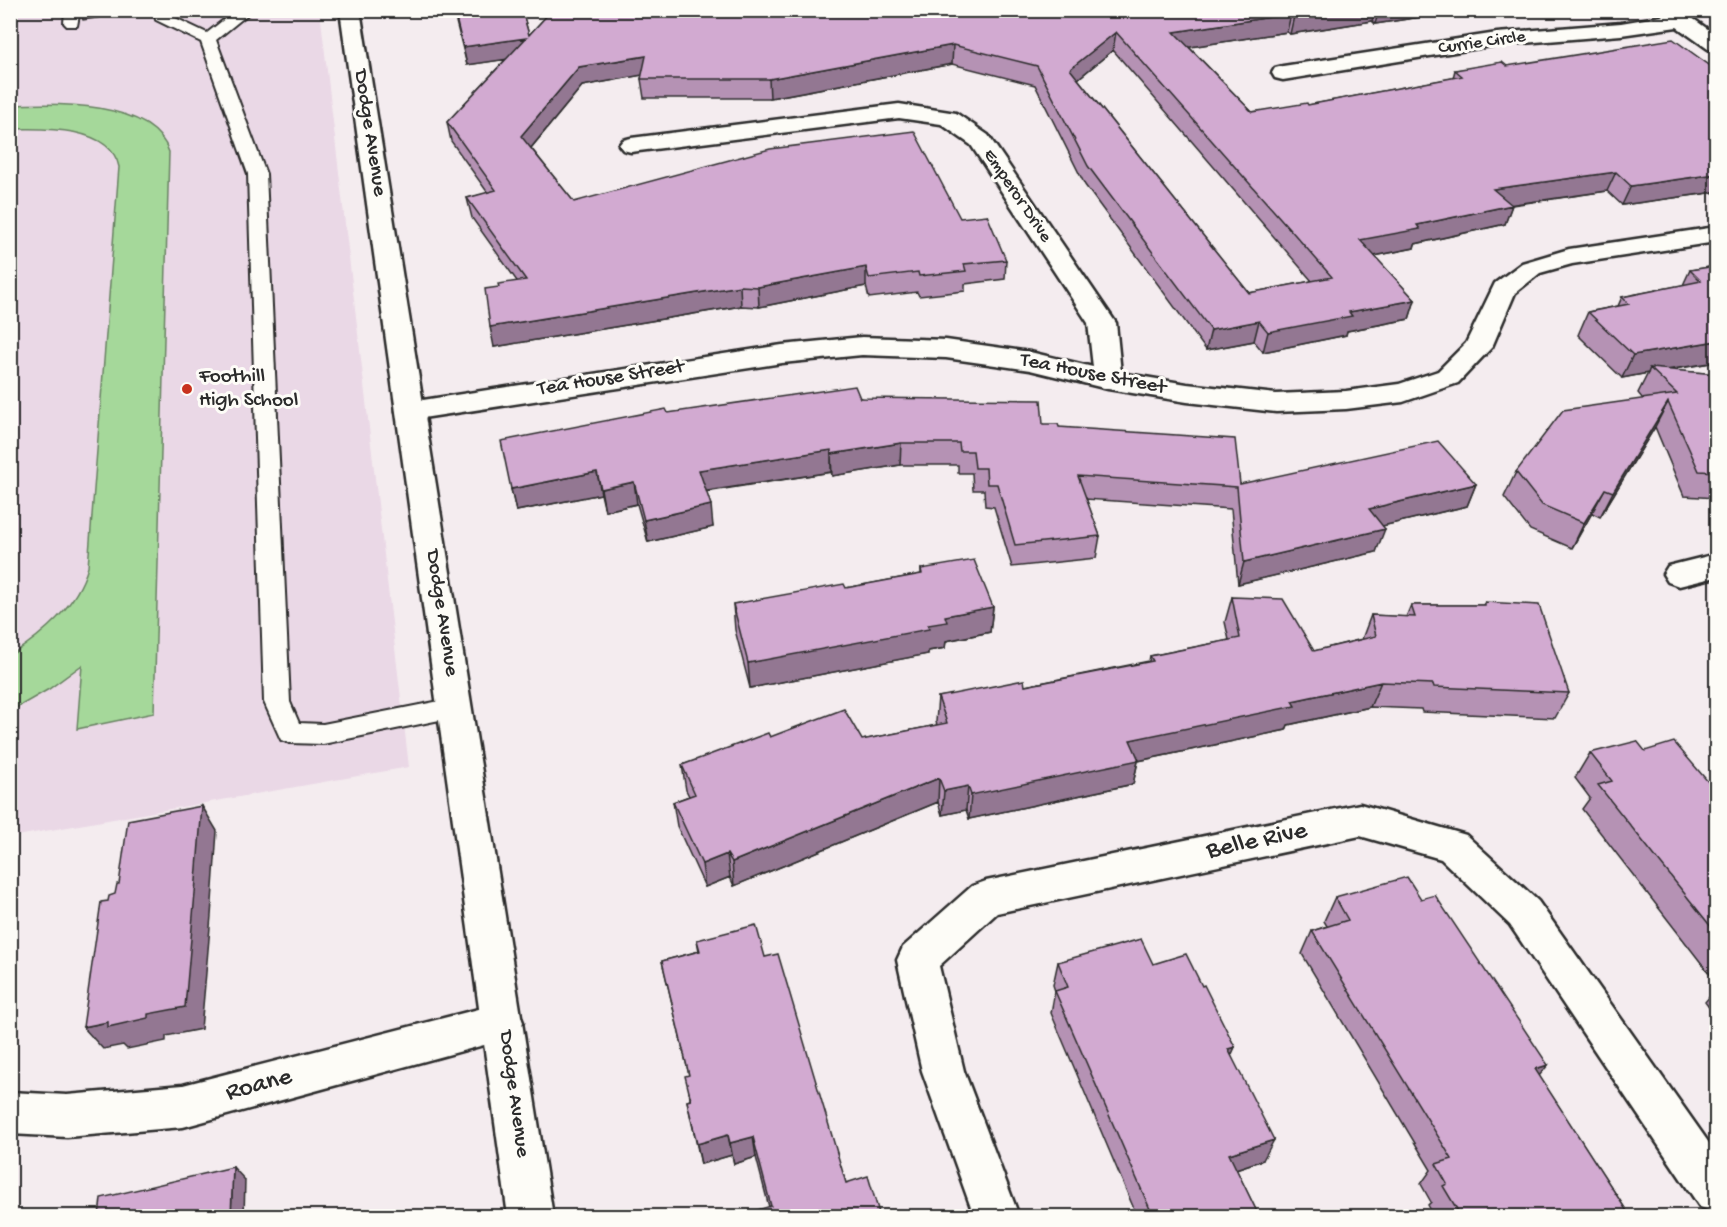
<svg xmlns="http://www.w3.org/2000/svg" width="1727" height="1227" viewBox="0 0 1727 1227" font-family="'Gochi Hand',sans-serif">
<style>
.built{fill:#ead8e6}
.green{fill:#a5d89a;stroke:#688262;stroke-width:1.5}
.lines{fill:none;stroke-linecap:round;stroke-linejoin:round}
.service-casing{stroke:#2b2b2b;stroke-width:4}
.minor-casing{stroke:#2b2b2b;stroke-width:5}
.tertiary-casing{stroke:#2b2b2b;stroke-width:5}
.service{fill:#fdfcf7;fill-rule:evenodd}
.minor{fill:#fdfcf7;fill-rule:evenodd}
.tertiary{fill:#fdfcf7;fill-rule:evenodd}
.wall{fill:#b592b4;stroke:#2b2b2b;stroke-width:1.5;fill-rule:evenodd}
.shaded-wall{fill:#937792;stroke:#2b2b2b;stroke-width:1.5}
.building{fill:#d2aad1;stroke:#2b2b2b;stroke-width:1.5;fill-rule:evenodd}
.poi-dot{fill:#c8321e;stroke:#fdfcf7;stroke-width:2}
.labels{text-anchor:middle;dominant-baseline:central;stroke-width:6;stroke-linejoin:round;paint-order:stroke}
.far-street-label{font-size:18px;fill:#2b2b2b;stroke:#fdfcf7}
.street-label{font-size:21px;fill:#2b2b2b;stroke:#fdfcf7}
.poi-label{font-size:21px;fill:#2b2b2b;stroke:#fdfcf7;text-anchor:start}
.near-street-label{font-size:26px;fill:#2b2b2b;stroke:#fdfcf7}
</style>
<rect width="100%" height="100%" fill="#f4ecef"/>
<filter id="ink" filterUnits="userSpaceOnUse"><feTurbulence type="fractalNoise" baseFrequency=".0167" numOctaves="2"/><feDisplacementMap in="SourceGraphic" scale="12" xChannelSelector="R" yChannelSelector="G"/><feConvolveMatrix kernelMatrix="1 2 1 2 8 2 1 2 1" color-interpolation-filters="sRGB"/></filter>
<g filter="url(#ink)">
<path class="built" d="M11,11h309l89,756 -398,70z"/>
<path class="green" d="M11,105c43,-2 141,-5 158,47l-15,561 -77,16 5,-64 -33,24 -38,22v-56c32,-21 66,-49 77,-88l31,-400c-8,-41 -76,-39 -108,-38z"/>
<g class="lines">
<defs>
<path id="service" d="M65,10h15l-3,16h-10l-3,-3z
M154,10h14l1,5 38,18 29,-23h17l-37,30 50,134 24,528 9,21 24,1 132,-26 9,3 4,7 -4,7 -141,29 -33,-1 -9,-3 -17,-38 -16,-528 -47,-132 -45,-22z"/>
<path id="minor" d="M1657,10h24l35,25v15l-8,-1 -31,-22 -56,8 -124,10 -214,35 -8,-2 -3,-5 3,-5 8,-2 214,-33 124,-10 42,-7z
M899,104l57,9 32,22 128,188 5,50 66,11 89,10 70,-3 53,-7 39,-13 28,-28 29,-60 27,-20 47,-14 147,-22v15l-144,22 -32,9 -25,20 -23,54 -34,36 -55,19 -57,7 -70,3 -89,-10 -79,-13 -78,-19 -84,-12 -84,-3 -80,8 -372,57 -10,-2 -4,-7 4,-7 10,-2 372,-57 80,-8 84,3 84,12 63,15 -5,-44 -117,-178 -30,-21 -42,-6 -268,34 -8,-2 -4,-5 4,-5 8,-2z
M1716,554v23l-37,9 -11,-4 -5,-8 5,-8z
M1360,804l106,31 72,66 178,252v60l-16,-6 -190,-282 -69,-66 -81,-23 -363,77 -58,53 25,105 55,145h-45l-52,-145 -25,-111 6,-13 69,-61 14,-5z
M502,1003l15,5 6,14 -6,14 -334,91 -116,10 -57,-3v-42l57,3 116,-10z"/>
<path id="tertiary" d="M340,10h20l193,1206h-45z"/>
</defs>
<use href="#service" class="service-casing"/>
<use href="#minor" class="minor-casing"/>
<use href="#tertiary" class="tertiary-casing"/>
<use href="#service" class="service"/>
<use href="#minor" class="minor"/>
<use href="#tertiary" class="tertiary"/>
</g>
<path class="wall" d="M453,10h69l7,25 23,-25h914l-91,14 -3,-3 -82,13 -3,-2 -98,15 63,65 56,-7 145,-27 2,-8 52,-4 209,4v122l-94,13 -15,-14 -95,14 -7,19 -90,20 -1,4 -40,8 41,44 -6,19 -62,12 -1,4 -83,17 -9,-11 -48,9 -121,-165 -50,-100 -83,-21 -182,34h-126l-3,-19 1,-4 -60,11 -51,62 43,54 386,16 46,42 -1,19 -40,5v7l-46,5 -2,-4 -48,6 -3,-12 -107,21 -18,-1 -247,41 5,-60 18,-6 -45,-63 -5,-20 21,-5 -37,-52 -4,-19 59,-63 -39,6zM1113,50l199,231 -63,12 -171,-214z
M1716,266v96l-47,8 47,4v124l-32,-2 -29,-69 -55,90 -8,-4 -20,35 -42,-18 -26,-33 12,-25 127,-73 -5,-6 10,-20 -26,5 -44,-43 10,-23 30,-6 4,-9 61,-12 7,-15z
M860,398l199,29 181,57h236l-9,22 -85,20 -6,26 -138,32 -7,-75 -145,-10 14,37 -4,22 -84,9 -18,-60 -9,-1 -1,-16h-11l-1,-17h-14v-8h-58l-68,11 -1,-4 -125,20 7,35 -65,15 -11,-38 -32,7 -4,-17 -85,17 -5,-22 157,-76z
M921,569l72,38 -3,25 -44,9 -1,7 -17,3v3l-178,34 -15,-58 -2,-26 113,-16 75,-14z
M1232,597l82,54 48,-12 9,-24 35,2 5,-12h72l2,-3 84,91 -14,25 -133,-6 -1,-3 -51,-2 -82,18 -2,5 -148,31 -5,23 -164,35 -3,-9 -24,5 -4,-13 -204,84 -4,-9 -25,10 -28,-61 -4,-24 16,-6 -3,-6 -4,-25 88,-28 92,3 75,-15 -1,-3 2,-25 87,-11 124,-25 1,-5 79,-16 -4,-18z
M1645,751l71,40v191l-134,-173 8,-11 -15,-20 15,-25z
M1335,897l204,179 91,140h-196l-6,-11 3,-3 -10,-18 10,-14 -129,-216 10,-23 15,-5 -3,-5z
M697,940l68,17 81,226 -77,24 -13,-50 -22,7 -2,-9 -31,9 -14,-63 3,-1 -1,-25 -27,-114 37,-10z
M1058,962l95,2 49,22 33,61 -4,8 32,105 -27,9 23,47h-122l-86,-203 4,-22 -2,-6z
M1716,989v28l-11,-15z"/>
<path class="shaded-wall" d="M85,10h67l-69,10 -3,-9z
M1330,10h45l-3,11 -82,13 4,-18z
M1379,10h87l-91,14z
M1291,14l-4,18 -116,18 3,-18z
M1116,32l-3,18 -45,37 2,-18z
M526,38l4,18 -63,9 -4,-18z
M953,45l-1,19 -182,34 -1,-19z
M646,56l2,18 -66,12 -57,69 -4,-19 58,-69z
M1616,172l-9,19 -121,17 7,-19z
M1716,174v18l-94,13 9,-19z
M1512,205l-7,19 -90,20 -1,4 -60,12 6,-20 57,-15z
M866,267v19l-107,21 -1,-20z
M740,286l1,20 -247,41 -4,-20z
M1415,300l-6,19 -62,12 -1,4 -83,17 5,-20 81,-20z
M1259,321l-5,20 -48,9 5,-20z
M1716,341v21l-62,10 -4,-4 -2,5 -26,5 11,-23z
M1668,402l-13,25 -55,90 13,-25z
M901,443l-1,22 -68,11 -1,-22z
M831,450v22l-130,20 -2,-22z
M597,472l4,22 -85,17 -5,-22z
M634,482l3,22 -32,7 -4,-22z
M1476,484l-9,22 -106,25 8,-22z
M1605,489l-13,24 -20,35 12,-25z
M711,505l2,22 -65,15 -4,-22z
M1385,529l-9,23 -138,32 6,-22z
M993,607l-3,25 -44,9 -1,7 -17,3v3l-178,34 -2,-25 180,-38 17,-9z
M1381,682l-11,25 -82,18 -2,5 -148,31 -5,23 -164,35 2,-24 159,-55 162,-39z
M939,778l-1,24 -204,84 -2,-24z
M968,786l-2,24 -24,5 2,-24z
M202,806l15,25 -6,85 -10,113 -35,7v5l-39,8 -4,-4 -20,4 -20,-22 65,-13z
M727,854l3,23 -25,10 -3,-23z
M1235,1047l-9,21 2,-19z
M1548,1065l-18,22 5,-18z
M728,1135l4,20 -31,9 -4,-20z
M753,1137l3,20 -22,7 -4,-21z
M1274,1140l-11,20 -43,14 9,-20z
M233,1167l12,13 -1,36h-13z"/>
<path class="building" d="M454,10h68l7,25 23,-25h778l-36,6 -3,-2 -117,18 78,80 55,-9 1,2 154,-29 -7,-6 47,-8 5,4 166,-27 43,31v104l-85,12 -15,-14 -123,17 19,16 -95,20 3,4 -60,11 55,60 -66,12 3,4 -84,16 -9,-11 -48,9 -123,-164 -51,-100 -84,-21 -184,34h-128l5,-23 -67,11 -58,69 53,66 196,-53 144,-18 46,87 27,-3 19,45 -42,4 2,7 -47,5 -1,-4 -49,6 -3,-11 -108,20 -18,-1 -250,41 -5,-38 14,-2 -1,-3 28,-4 -59,-82 29,-8 -49,-68 79,-84 -63,9zM1116,32l216,245 -83,16 -179,-224z
M1716,266v75l-83,14 -45,-43 41,-8 -7,-7 79,-16 -11,-11z
M1650,368l66,6v98l-17,-1 -31,-69 -55,90 -8,-3 -21,34 -42,-18 -26,-33 47,-62 114,-16z
M855,386l5,12 181,2 2,24h15l1,3 176,12 5,45 198,-43 38,43 -107,25 16,20 -141,33 -7,-75 -159,-11 22,60 -85,9 -18,-61h-10l-1,-16h-11l-2,-17h-13l-1,-8h-58l-70,11v-4l-132,20 12,35 -67,15 -10,-38 -33,7 -4,-17 -86,17 -10,-48 165,-32 2,4z
M974,560l19,47 -48,9 2,6 -19,3 1,4 -181,34 -15,-59 111,-20 2,4 76,-14 -1,-5z
M1232,597l51,2 31,52 62,-15 -5,-21 44,2 -4,-12h74v-3l54,3 30,88 -135,-6 -1,-3 -52,-2 -89,19 3,5 -165,34 9,20 -168,35 -3,-9 -24,5 -5,-13 -207,84 -5,-8 -25,10 -29,-62 22,-8 -13,-29 86,-32 2,4 74,-28 18,31 85,-17 -9,-26 86,-17 1,6 128,-25 -3,-5 90,-18z
M1637,741l8,10 29,-9 42,49v142l-118,-148 14,-4 -22,-28z
M202,806l-7,87 -10,114 -37,7v4l-40,9v-5l-25,5 18,-125 7,-1 1,-5 6,-2 2,-10h2l9,-64z
M1407,877l14,22 14,-4 113,170 -13,4 95,147h-169l-18,-30 4,-2 -11,-20 16,-5 -140,-228 36,-11 -13,-23z
M756,925l9,32 13,-3 68,229 22,-7 12,40h-143l34,-10 -18,-69 -23,6 -2,-8 -31,9 -10,-43 4,-1 -6,-24 4,-1 -27,-114 38,-10 -3,-11z
M1141,939l12,25 33,-10 16,32 2,-1 31,62 -7,2 46,91 -45,14 30,62h-106l-98,-225 13,-4 -10,-25z
M233,1167l-2,49h-132l2,-18z"/>
</g>
<circle class="poi-dot" cx="187" cy="389" r="6"/>
<g class="labels">
<g class="far-street-label">
<text transform="translate(1482 43) rotate(-8)">Currie Circle</text>
<text transform="translate(1017 196) rotate(56)">Emperor Drive</text>
</g>
<g class="street-label">
<text transform="translate(369 133) rotate(81)">Dodge Avenue</text>
<text transform="translate(1093 375) rotate(11)">Tea House Street</text>
<text transform="translate(611 379) rotate(-9)">Tea House Street</text>
<text transform="translate(441 613) rotate(81)">Dodge Avenue</text>
<text transform="translate(513 1094) rotate(82)">Dodge Avenue</text>
</g>
<g class="poi-label">
<text x="199" y="377">Foothill<tspan x="199" dy="24">High School</tspan></text>
</g>
<g class="near-street-label">
<text transform="translate(1257 842) rotate(-12)">Belle Rive</text>
<text transform="translate(259 1086) rotate(-15)">Roane</text>
</g>
</g>
<rect width="1727" height="1227" fill="none" stroke="#fdfcf7" stroke-width="36"/>
<rect x="18" y="18" width="1691" height="1191" fill="none" stroke="#2b2b2b" stroke-width="2" filter="url(#ink)"/>
</svg>
